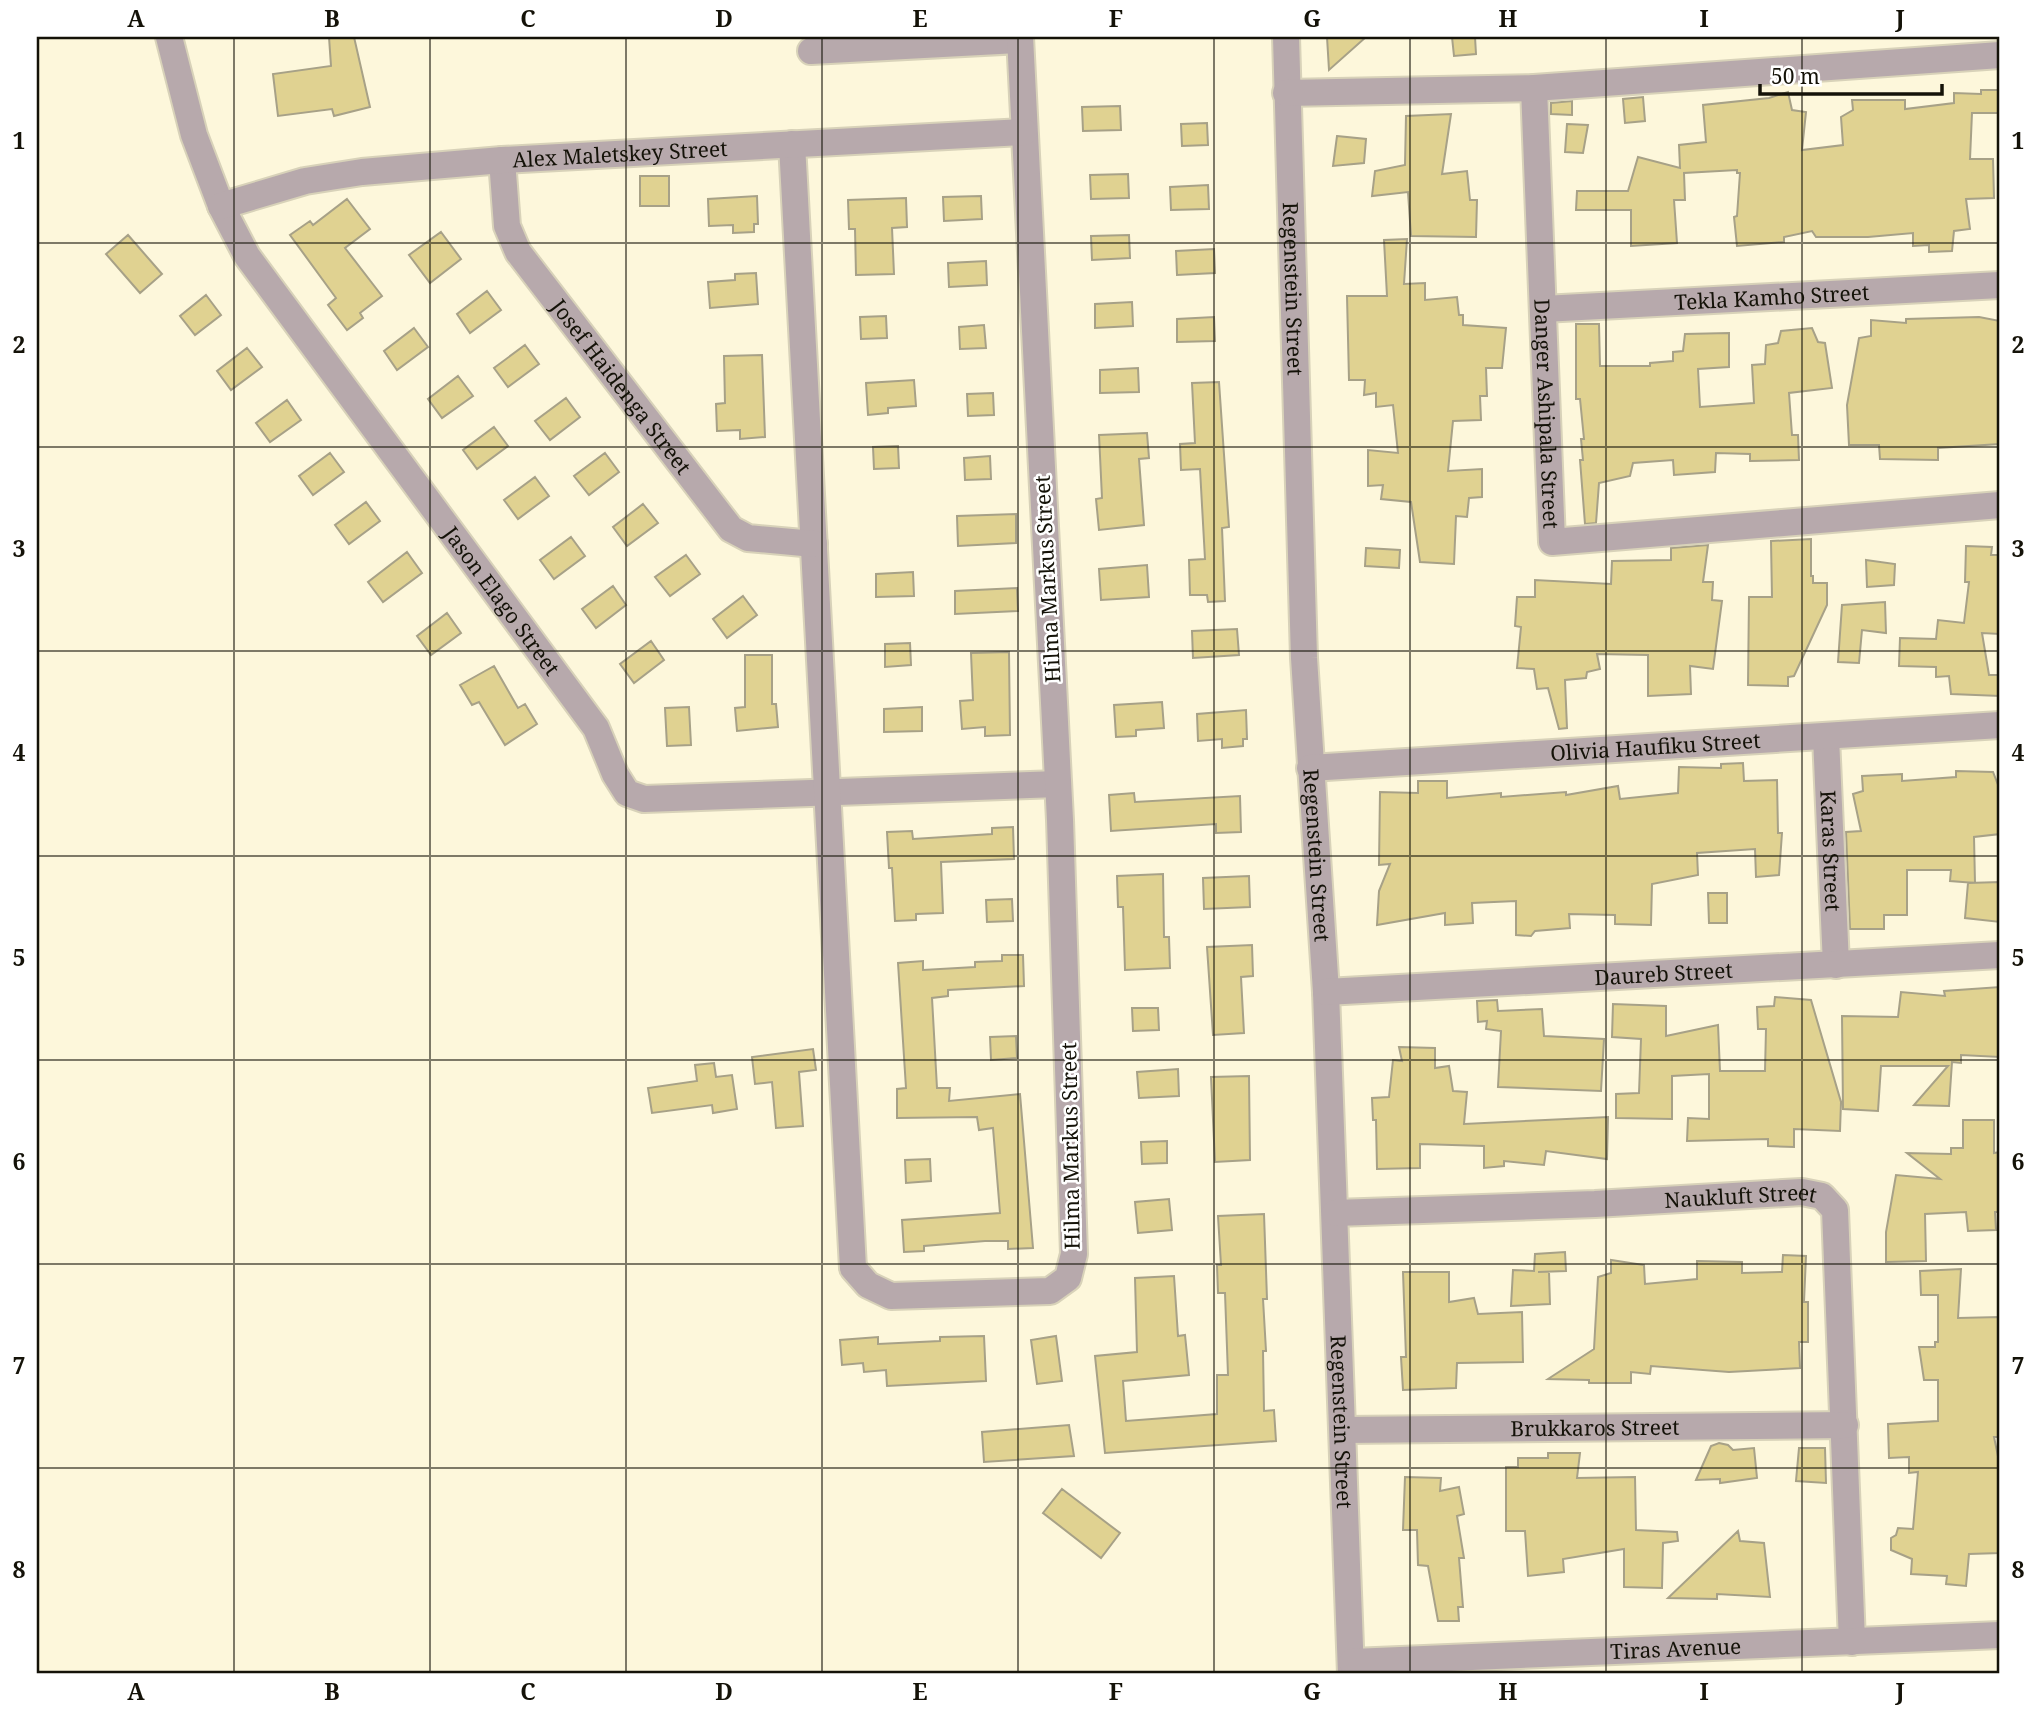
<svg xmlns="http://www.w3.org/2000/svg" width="2037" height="1711" viewBox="0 0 2037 1711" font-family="'Noto Serif',serif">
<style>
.building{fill:#e0d291;stroke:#a7a187;stroke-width:2}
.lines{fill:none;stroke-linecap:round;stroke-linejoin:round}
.street-casing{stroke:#d8d2b9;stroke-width:30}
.street{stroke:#b7a9ac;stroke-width:26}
.grid{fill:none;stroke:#141208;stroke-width:2;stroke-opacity:0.55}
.labels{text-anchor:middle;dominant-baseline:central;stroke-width:5;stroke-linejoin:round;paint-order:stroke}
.street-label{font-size:21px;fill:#141208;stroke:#fff}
.neatline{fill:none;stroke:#141208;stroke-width:2.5}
.grid-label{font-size:23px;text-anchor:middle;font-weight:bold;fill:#141208}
</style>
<rect width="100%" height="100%" fill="#fdf7db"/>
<path class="building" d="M329,37h25l16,70 -36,9 -2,-7 -54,7 -5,-42 58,-8z
M1327,37h39l-37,33z
M1452,37h23l1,17 -22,2z
M1981,90h19v23h-28l-2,46h23l1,39 -28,1 4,30 -16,2 -2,20 -23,1v-7l-16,1v-13l-45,4h-52l-4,-6 -28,6v5l-47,4 -3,-29 3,-1 3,-43h-3v-3l-53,3 1,27h-11l3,43 -46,3v-36h-55l1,-19h51l10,-34 42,11 -1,-23 27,-3 -3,-37 66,-7 19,-6 4,18 14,2 -4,38 41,-5 -2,-28 12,-7 -1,-10h53v9l49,-6v-10l27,1z
M1643,97l2,24 -20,2 -2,-24z
M1572,101v14l-21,-1v-11z
M1120,106l1,24 -38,1 -1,-24z
M1451,114l-9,60 25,-3 3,29h7l-1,37 -65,-1 -3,-44 -36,4 3,-25 30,-6 1,-49z
M1207,123l1,22 -26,1 -1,-22z
M1567,124l21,1 -5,28 -18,-1z
M1337,136l29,3 -2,24 -31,3z
M1128,174l1,24 -38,1 -1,-24z
M640,176h29v30h-29z
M1208,185l1,24 -38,1 -1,-23z
M757,196l1,28h-4v8l-21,1v-8l-24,1 -1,-27z
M981,196l1,23 -38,2 -1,-24z
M906,198l1,29 -15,1 2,46 -38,1 -1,-46h-6l-1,-29z
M347,199l23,30 -25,19 37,48 -22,17 3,5 -16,12 -19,-25 8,-7 -46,-63 20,-14 3,4z
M441,232l20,27 -31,24 -21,-28z
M128,235l34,39 -22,19 -34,-39z
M1129,235l1,23 -38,2 -1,-24z
M1407,239l-3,45 21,-1v17l32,-3 2,18h4v10l43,3 -4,40h-16l1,28h-7l1,24 -28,1 -5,50 34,-2v28l-13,1 -2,19 -11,-1 -2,48 -34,-2 -9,-60 -30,-3 2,-14 -15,1v-36l30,3 -5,-48 -17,2v-14l-12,2 1,-15h-16l-2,-84h40l-3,-56z
M1214,249l1,24 -38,2 -1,-24z
M986,261l1,24 -38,2 -1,-24z
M756,273l2,31 -48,4 -2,-26 27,-2v-6z
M487,291l14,19 -31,23 -13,-19z
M206,295l15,20 -26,20 -15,-19z
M1132,302l1,24 -38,2v-24z
M886,316l1,22 -26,1 -1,-22z
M1214,317l1,24 -38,1v-23z
M1979,317l21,4v22h-2l2,101 -62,4v12l-58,-1 -1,-14h-30l-2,-40 12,-67 12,-2v-16l35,3v-4z
M1576,324h23l1,42h50v-3l23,-2v-9l10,-1 2,-17 44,-1v34l-31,2 2,38 54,-4 -2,-38 13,-1 1,-19 12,-2 3,-12 31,-3 6,14 7,1 7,45 -43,5 3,42h6l1,25 -49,1v-7l-34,-1 -1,19 -41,3 -1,-15 -40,3 -3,13 -31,7 -3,40 -11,1 -5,-64h3l-2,-21h3l-4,-40h-4z
M984,325l2,23 -26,1 -1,-22z
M414,328l14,19 -31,23 -13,-19z
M525,345l14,19 -31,23 -14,-19z
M247,348l15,19 -31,23 -14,-19z
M762,355l3,82 -25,2v-9l-23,1 -1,-27 9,-1 -1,-47z
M1138,368l1,24 -39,1v-23z
M458,376l15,20 -31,22 -14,-19z
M914,380l2,26 -28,2v5l-20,2 -2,-32z
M1219,382l10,145 -7,1 3,73 -17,1 -1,-7h-17l-1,-35 16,-1 -5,-90 -19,1 -1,-26 15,-1 -3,-60z
M993,393l1,22 -26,1 -1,-22z
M566,398l14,19 -30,23 -15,-19z
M287,400l14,20 -31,22 -14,-19z
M494,427l14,19 -31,23 -14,-19z
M1147,433l2,25 -10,1 5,66 -45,5 -3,-31 6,-1 -3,-63z
M898,446l1,22 -25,1 -1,-22z
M330,453l14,19 -31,23 -14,-19z
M605,453l14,19 -30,23 -15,-19z
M990,456l1,23 -26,1 -1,-22z
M535,477l14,19 -31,23 -14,-19z
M366,502l14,19 -31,23 -14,-19z
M643,504l15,19 -31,23 -14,-19z
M1016,514v29l-58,3 -1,-30z
M571,537l14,19 -31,23 -14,-19z
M1811,539v37h2v7h14v22l-33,71 -6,1v9l-40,-1 1,-88h23l-1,-56z
M1708,545l-5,37h10l-1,18 10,1 -9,68 -23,-3 1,28 -43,2v-41l-51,-1 3,15 -13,3 -1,6 -21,2 2,48 -8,1 -11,-41 -11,1 -3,-20 -17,-1 4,-41 -6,-1 2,-29h18v-17l76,4 1,-23 59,-1v-12z
M1966,546l26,1 -1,8h9v79l-18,-1 7,42h11v21l-49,-2 -2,-18 -13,1v-10l-37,-1 1,-28 36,1 2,-19 26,3 5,-41h-4z
M1366,548l34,2 -1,18 -34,-2z
M407,552l15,21 -39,29 -15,-20z
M686,555l14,19 -30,22 -15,-19z
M1866,560l29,4 -1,21 -27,2z
M1147,565l2,32 -48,3 -2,-31z
M913,572l1,24 -38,1v-23z
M613,586l13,19 -30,23 -14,-19z
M1017,588l1,23 -63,3v-23z
M743,596l14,19 -30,23 -14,-19z
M1885,602l1,31 -24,-3 -3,33 -21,-1 4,-57z
M447,613l14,20 -30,22 -14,-19z
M1237,629l2,26 -46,3 -1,-27z
M651,641l13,19 -30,23 -14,-19z
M910,643l1,22 -26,2v-23z
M1009,652l1,83 -25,1v-9l-23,2 -2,-28 13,-1 -2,-47z
M745,655h27v49h4l2,23 -41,4 -2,-23 10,-1z
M494,666l24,42 7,-4 12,20 -32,21 -26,-43 -7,3 -12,-20z
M1162,702l2,26 -28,2v6l-20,1 -2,-32z
M689,707l2,38 -24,1 -2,-38z
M922,707v24l-38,1v-23z
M1246,710l1,29h-4v7l-21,2v-9l-24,2 -1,-27z
M1743,763l1,18 33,-1 1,53h4l-3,42 -23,2 -1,-28 -58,4 1,22 -46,9 -1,41 -36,-1v-9l-46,-1 1,14 -35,3 -4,5 -15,-1v-34l-44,2 1,20 -28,2v-12l-68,12 2,-34 11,-27 -11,1 1,-73 38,1v-12h29v17l54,-5v4l65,-5v3l52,-9 2,13 58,-6 1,-26 42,1v-4z
M1956,771l37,1 7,18v44l-26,3 1,46 -25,-2 1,-11h-44v45h-23v14h-34l-4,-97 15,-1 -8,-37 10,-3 -1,-15 40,-2v7l54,-4z
M1134,793l1,9 105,-6 1,36 -25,1v-9l-105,7 -2,-36z
M1013,827l1,32 -73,3 2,51 -27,1v6l-21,1 -3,-53h-3l-2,-36 25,-1 1,8 79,-5v-6z
M1163,874l1,63h5l1,31 -45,2 -2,-63h-5l-1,-31z
M1249,876l1,31 -46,2 -1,-31z
M2000,882v40l-35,-4 3,-35z
M1708,893h19v30h-18z
M1012,899l1,22 -26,1 -1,-22z
M1252,945l1,31 -12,1 3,56 -31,2 -6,-88z
M1002,955h21l1,31 -76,4v6l-16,2 5,90h13l-1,13 71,-7 13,154 -25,1v-8h-23l-61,5v5l-20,1 -2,-32 98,-7 -7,-85 -14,2 -2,-13 -80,1v-29l9,-1 -8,-125 25,-2v9l52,-3v-5l27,-1z
M2000,987v70l-39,-2v8l-9,-1 -3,44 -35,-1 34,-39h-67l-3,45 -35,-2 -1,-93 56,1 3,-25 44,4 -1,-5z
M1775,997l36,3 30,102 -1,29 -46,-2v18l-26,-1v-7l-81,2 1,-23 21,1v-45l-37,2v43l-56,-1v-24l23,-1 2,-54 -29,-2 1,-33 53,2v30l52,-11 2,46h45l1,-42h-8l-1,-22 17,-1z
M1497,1000l1,11 44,-2 2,27 60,3 -3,52 -103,-4 3,-56 -15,-2 1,-8 -9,1 -1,-21z
M1132,1008h26l1,22 -26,1z
M1016,1036l1,22 -26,2 -1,-23z
M1399,1047l36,1v20l14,-2 4,25 14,1 -3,32 144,-7 -1,42 -61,-8 -2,14 -40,-4v5l-20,2v-22l-64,-2v24l-43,1 -1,-49h-3l-1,-22 17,-1 4,-37 9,1z
M813,1049l3,21 -17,2 4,54 -27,2 -4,-46 -17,2 -3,-27z
M714,1063l2,14 16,-2 5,34 -24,4 -1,-8 -60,8 -4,-25 49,-7 -2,-16z
M1178,1069l1,27 -40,2 -2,-26z
M1249,1076l1,84 -35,2 -4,-85z
M1963,1120h31v33l6,-1v60h-5l1,18 -28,1 -2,-19 -41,2 1,47 -40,1v-30l10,-57 44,4 -33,-26 44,1v-6h12z
M1167,1141v22l-25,1 -1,-22z
M930,1159l1,22 -25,2 -1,-23z
M1169,1199l3,31 -34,3 -3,-31z
M1264,1214l3,85h-4l3,52h-3l1,60 10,-1 2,31 -171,12 -10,-97 42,-4 -2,-74 39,-2 4,60 7,-1 4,40 -66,6 3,40 91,-7v-39h11l-3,-82h-7l-1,-28h4l-3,-49z
M1565,1252l1,19 -28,1h11l1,32 -39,2 2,-36 21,1 1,-17z
M1783,1255l23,1 -2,46h4v40h-9l1,26 -71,4 -78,-6 -1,8 -19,-2v11h-42v-3l-41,-1 46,-30 4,-72 13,-4v-13l33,5 1,19 52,-5v-18l45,1v11l40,-1z
M1961,1269l-3,49 42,-1v120h-6l6,29v87l-31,1 -3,32 -20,-2 1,-8 -36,-2 1,-15 -21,-9v-12l5,-3 2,-7 15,1 5,-57 -9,1v-16l-20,1 -1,-34 50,-3v-41h-14l-5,-33h16v-5h3v-47h-17l-1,-24z
M1403,1272h46v30l25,-4 4,16 44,-2 1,50 -66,1 -1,25 -53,2 -2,-33h5z
M984,1336l2,45 -99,5 -1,-16 -22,2 -1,-9 -21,2 -2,-25 38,-3v7l62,-3v-4z
M1056,1336l6,45 -25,3 -6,-44z
M1069,1425l5,31 -90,6 -2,-30z
M1719,1443l9,2 5,5 21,-2 3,30 -37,5v-4l-24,1 15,-34z
M1799,1448h26l1,35 -30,-2z
M1548,1453h32l-3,25 58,-1 1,53 41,2 1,9 -15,2 -1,45 -38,-1v-38l-61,10 1,13 -36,4 -3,-45h-19v-64h12v-9h30z
M1405,1477l36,1 -1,13 19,-4 5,27 -7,2 7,42h-5l4,49h-5l1,14h-21l-10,-55 -10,-1 -1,-35h-14z
M1062,1489l58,44 -19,25 -58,-45z
M1738,1531l2,10 24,2 6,54 -53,-3v5l-49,-1z"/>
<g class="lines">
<defs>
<g id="street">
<path id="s1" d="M169,37l25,98 27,71 26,50 349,472 19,46 12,19 17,6 414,-15"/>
<path id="s2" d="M1286,37l18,621 22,334 25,682"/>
<path d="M811,51l209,-11"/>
<path id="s3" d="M1534,88l18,454 448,-37"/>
<path d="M1286,93l248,-5 466,-33"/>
<path d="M792,144l61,1124 15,17 23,11 159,-5 18,-13 6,-24 -14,-434 -40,-783"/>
<path id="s4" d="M502,160l5,66 11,26 213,277 17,9 66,6"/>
<path id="s5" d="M221,206l84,-25 57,-9 140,-12 522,-28"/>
<path id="s6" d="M1543,309l457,-24"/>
<path id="s7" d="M1826,737l10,228"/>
<path id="s8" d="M1310,768l690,-43"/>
<path id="s9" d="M1326,992l674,-37"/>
<path id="s10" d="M1335,1213l260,-9 207,-12 20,4 13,14 17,432"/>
<path id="s11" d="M1343,1430l502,-5"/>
<path id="s12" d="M1352,1662l648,-27"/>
</g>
</defs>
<use href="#street" class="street-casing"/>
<use href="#street" class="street"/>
</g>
<path class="grid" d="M234,37v1637M430,37v1637M626,37v1637M822,37v1637M1018,37v1637M1214,37v1637M1410,37v1637M1606,37v1637M1802,37v1637M37,243h1963M37,447h1963M37,651h1963M37,856h1963M37,1060h1963M37,1264h1963M37,1468h1963"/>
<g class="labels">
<g class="street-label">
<text stroke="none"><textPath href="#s5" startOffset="404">Alex Maletskey Street</textPath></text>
<text stroke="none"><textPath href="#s2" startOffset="252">Regenstein Street</textPath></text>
<text stroke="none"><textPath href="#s6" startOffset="229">Tekla Kamho Street</textPath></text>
<text stroke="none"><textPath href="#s4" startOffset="264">Josef Haidenga Street</textPath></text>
<text stroke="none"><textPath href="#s3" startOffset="326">Danger Ashipala Street</textPath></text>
<text transform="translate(1047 579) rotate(-93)">Hilma Markus Street</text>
<text stroke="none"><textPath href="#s1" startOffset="662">Jason Elago Street</textPath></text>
<text stroke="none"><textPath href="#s8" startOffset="346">Olivia Haufiku Street</textPath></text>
<text stroke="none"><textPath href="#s7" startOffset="114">Karas Street</textPath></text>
<text stroke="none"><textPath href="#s2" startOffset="819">Regenstein Street</textPath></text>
<text stroke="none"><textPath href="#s9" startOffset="338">Daureb Street</textPath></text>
<text transform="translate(1070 1146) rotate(-91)">Hilma Markus Street</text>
<text stroke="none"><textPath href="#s10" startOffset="406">Naukluft Street</textPath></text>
<text stroke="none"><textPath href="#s2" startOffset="1386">Regenstein Street</textPath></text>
<text stroke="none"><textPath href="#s11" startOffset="252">Brukkaros Street</textPath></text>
<text stroke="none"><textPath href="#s12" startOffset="324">Tiras Avenue</textPath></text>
</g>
</g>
<rect width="2037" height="1711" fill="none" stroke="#ffffff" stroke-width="77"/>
<path d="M1760 84v10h182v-10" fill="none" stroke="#141208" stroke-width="3.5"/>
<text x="1771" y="84" font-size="21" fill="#141208" stroke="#ffffff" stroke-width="5" paint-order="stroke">50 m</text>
<rect x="38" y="38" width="1960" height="1634" class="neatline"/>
<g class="grid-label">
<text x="136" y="27">A</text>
<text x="332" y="27">B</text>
<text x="528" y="27">C</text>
<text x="724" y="27">D</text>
<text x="920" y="27">E</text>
<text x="1116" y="27">F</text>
<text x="1312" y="27">G</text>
<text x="1508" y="27">H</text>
<text x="1704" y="27">I</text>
<text x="1900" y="27">J</text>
<text x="19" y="149">1</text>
<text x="2018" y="149">1</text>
<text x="19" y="353">2</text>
<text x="2018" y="353">2</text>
<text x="19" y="557">3</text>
<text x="2018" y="557">3</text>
<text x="19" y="761">4</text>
<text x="2018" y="761">4</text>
<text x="19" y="966">5</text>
<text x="2018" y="966">5</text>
<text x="19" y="1170">6</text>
<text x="2018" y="1170">6</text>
<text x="19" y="1374">7</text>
<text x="2018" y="1374">7</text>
<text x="19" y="1578">8</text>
<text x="2018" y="1578">8</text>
<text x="136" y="1700">A</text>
<text x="332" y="1700">B</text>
<text x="528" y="1700">C</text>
<text x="724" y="1700">D</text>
<text x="920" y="1700">E</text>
<text x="1116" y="1700">F</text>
<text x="1312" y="1700">G</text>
<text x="1508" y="1700">H</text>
<text x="1704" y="1700">I</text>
<text x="1900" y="1700">J</text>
</g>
</svg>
